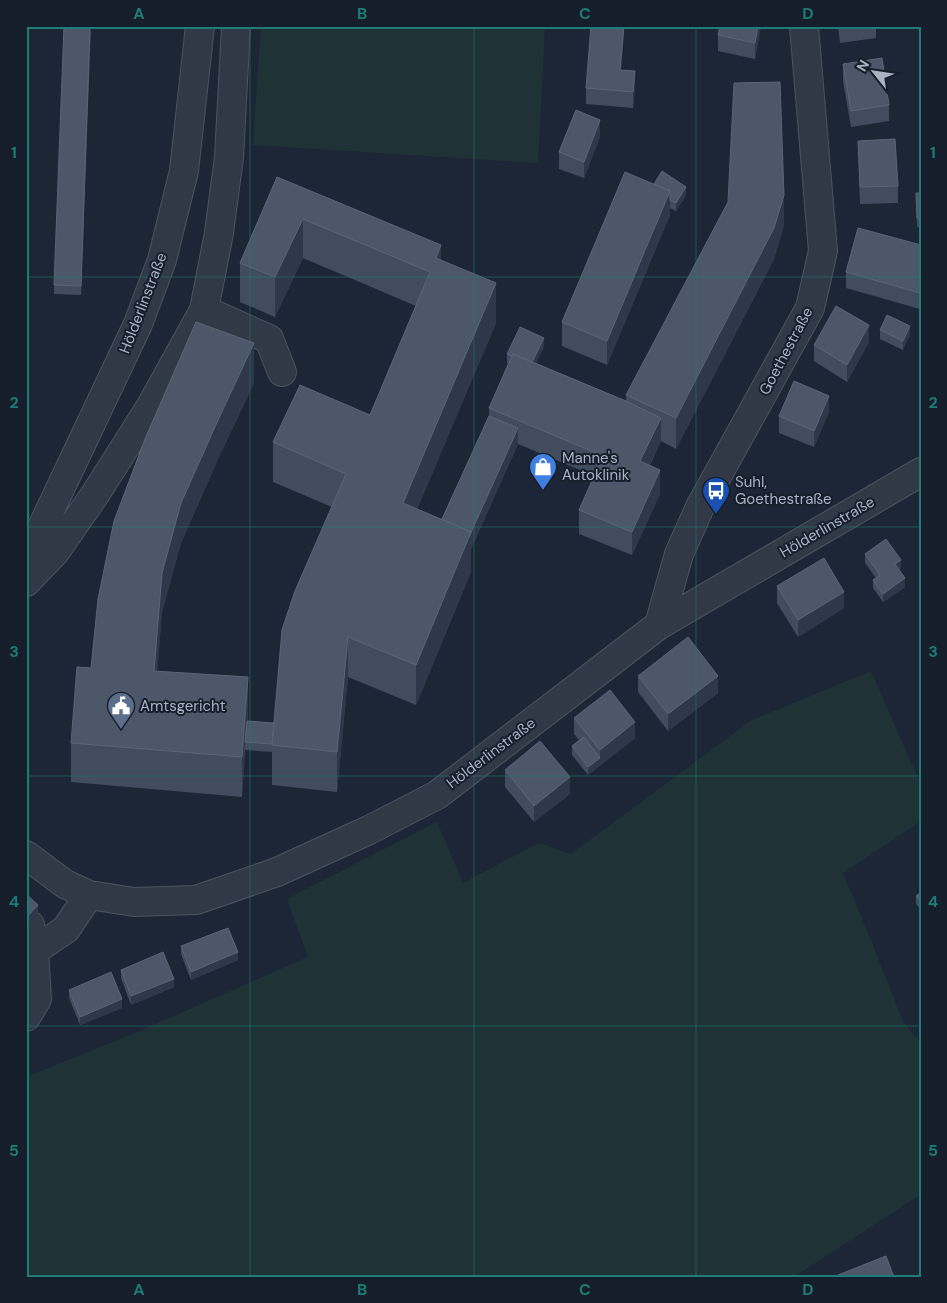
<svg xmlns="http://www.w3.org/2000/svg" width="947" height="1303" viewBox="0 0 947 1303" font-family="'DM Sans',sans-serif">
<style>
.green{fill:#1f3337}
.lines{fill:none;stroke-linecap:round;stroke-linejoin:round}
.minor-casing{stroke:#4c5362;stroke-width:30}
.minor{stroke:#313947;stroke-width:28}
.wall{fill:#414c5f}
.shaded-wall{fill:#2e384a}
.building{fill:#4c576a;stroke:#5b6578}
.grid{fill:none;stroke:#1e7c77;stroke-width:1;stroke-opacity:0.55}
.labels{text-anchor:middle;dominant-baseline:central;stroke-width:4;stroke-linejoin:round;paint-order:stroke}
.street-label{font-size:15px;fill:#aab3c4;stroke:#171e2b}
.poi-label{font-size:15px;fill:#aab3c4;stroke:#171e2b;text-anchor:start}
.neatline{fill:none;stroke:#1e7c77;stroke-width:2}
.grid-label{font-size:16px;text-anchor:middle;font-weight:bold;fill:#1e7c77}
</style>
<rect width="100%" height="100%" fill="#1d2636"/>
<path class="green" d="M261,26h284l-7,137 -285,-18z
M871,671l50,114v36l-78,52 30,72 30,77 18,21v151l-127,83h-768v-200l109,-44 173,-76 -21,-58 150,-77 26,61 76,-40 32,11 181,-134z"/>
<g class="lines">
<defs>
<path id="minor" d="M204,310l65,29 13,33
M26,561l112,-237 24,-64 22,-89 16,-145
M26,582l29,-30 41,-59 55,-87 53,-96 15,-77 10,-76 7,-131
M659,625l20,-71 21,-47 110,-199 13,-57 -19,-225
M26,855l39,29 24,11 45,7 62,-2 81,-28 92,-42 68,-35 222,-170 262,-153
M26,922l4,3 4,26 32,-22 23,-34
M26,1017l11,-18 -3,-48"/>
</defs>
<use href="#minor" class="minor-casing"/>
<use href="#minor" class="minor"/>
</g>
<path class="wall" d="M91,26l-10,269 -27,-1v-9z
M624,26l-3,44 14,17 -2,21 -47,-4v-16z
M720,26h41l-6,33 -37,-8v-16z
M838,26h38v12l-36,5z
M843,64l46,41v16l-38,6 -8,-46z
M600,137l-16,41 -25,-9v-17z
M858,141l40,45v17l-38,1z
M277,177l164,83 55,63 -79,186 25,10 47,-103v-8l19,-45h-1v-9l37,-7 -8,16 90,38v-6l158,-170 -10,34 -98,190 -15,-8 -11,24 10,29 -28,61 -53,-21v-24l15,-34 -76,-32 -47,105v23l-55,133 -68,-28 -11,115 -65,-7v-33l-27,-2 -3,47 -171,-15v-39l20,-75 163,-285 -35,74 -38,86 -19,69 -5,59 91,46 -1,4 27,2 58,-216 -59,-25v-40l97,-27 46,-109 -113,-48 -28,59 -35,-15v-39z
M654,184l32,11 -10,16 -6,-3v7l-63,150 -45,-19v-24z
M916,193h5v34h-4z
M921,245l-1,64 -74,-21v-16z
M880,330l30,4 -7,16 -23,-11z
M869,342l-22,40 -33,-21v-16z
M829,412l-15,35 -35,-14v-17z
M865,554l36,14 -2,2 6,17 -22,15 -10,-14v-8l3,-2 -11,-15z
M777,586l67,22 -46,29 -21,-34z
M638,676l80,17 -50,38 -30,-39z
M574,718l61,20 -47,37 -16,-20v-9l7,-6 -5,-6z
M505,770l65,24 -36,28 -29,-35z
M921,892v18l-5,-6v-8z
M181,946l57,14 -47,20 -10,-26z
M121,970l53,17 -43,18 -10,-27z
M69,990l53,18 -42,17 -11,-27z"/>
<path class="shaded-wall" d="M624,26v9l-4,51v-16z
M758,26h3l-6,33v-16z
M635,71v16l-2,21v-16z
M600,120v17l-16,41v-16z
M686,187v8l-10,16v-8z
M670,191v24l-63,150v-24z
M784,195v30l-10,34 -98,190v-31z
M303,219v39l-28,59v-40z
M441,245v40l-5,-27z
M496,283v40l-93,220v-40z
M921,290v16l-1,3v-16z
M869,325v17l-22,40v-17z
M910,326v8l-7,16v-9z
M544,338v9l-13,27v-8z
M254,343v40l-35,74 -38,86 -19,69 -8,99v-40l8,-98 19,-70 38,-85z
M829,396v16l-15,35v-16z
M661,418v23l-21,43v-23z
M518,428v16l-47,105v23l-55,133v-40l46,-113z
M660,470v24l-28,61v-23z
M901,560v8l-6,5v-9z
M905,578v9l-22,15v-8z
M844,592v16l-46,29v-17z
M348,637v40l-11,115v-40z
M718,676v17l-50,38v-17z
M248,677v40l-2,25h-1l-3,55v-40z
M635,722v16l-47,37v-8l12,-9v-8z
M570,777v17l-36,28v-16z
M38,905v8l-12,14v-9z
M238,952v8l-47,20v-8z
M174,979v8l-43,18v-9z
M122,999v9l-42,17v-8z"/>
<path class="building" d="M64,26h26l-9,260 -27,-1z
M591,26h33l-4,44 15,1 -2,21 -47,-4z
M720,26h38l-3,17 -37,-8z
M882,58l7,47 -38,6 -8,-47z
M780,82l4,113 -10,33 -98,190 -50,-23 102,-193 6,-119z
M576,110l24,10 -16,42 -25,-10z
M895,139l3,47 -38,1 -2,-46z
M662,171l24,16 -10,16 -6,-3v-9l-16,-7z
M625,172l45,19 -63,150 -45,-19z
M277,177l164,68 -5,13 60,25 -93,220 68,29 -55,133 -68,-28 -11,115 -65,-7 10,-115 13,-39 51,-117 -73,-32 27,-57 70,30 60,-143 -127,-53 -28,58 -35,-14z
M916,193h5v25h-4z
M858,228l63,17v45l-1,3 -74,-21z
M836,306l33,19 -22,40 -33,-20z
M887,315l23,11 -7,15 -23,-11z
M196,322l58,21 -35,75 -38,85 -19,70 -8,98 94,6 -6,80 -171,-14 6,-76 14,1 7,-69 16,-78 31,-82z
M520,327l24,11 -12,24 -19,-8 -2,2 -4,-2z
M513,354l113,47 35,17 -21,43 20,9 -28,62 -53,-22 24,-54 -114,-48z
M794,381l35,15 -15,35 -35,-15z
M489,416l29,12 -49,109 2,-5 -29,-13z
M886,539l15,21 -6,4 10,14 -22,16 -10,-14 7,-5 -15,-21z
M824,558l20,34 -46,28 -21,-34z
M688,637l30,39 -50,38 -30,-38z
M610,690l25,32 -35,28 -26,-32z
M247,721l27,2 -2,21 -27,-2z
M584,737l16,21 -12,9 -16,-21z
M540,741l30,36 -36,29 -29,-36z
M921,892v9l-5,-5z
M26,894l12,11 -12,13z
M228,928l10,24 -47,20 -10,-26z
M163,952l11,27 -43,17 -10,-26z
M111,972l11,27 -42,18 -11,-27z
M886,1256l8,21h-61z"/>
<path class="grid" d="M250,26v1251M474,26v1251M696,26v1251M26,277h895M26,527h895M26,776h895M26,1026h895"/>
<defs>
<symbol id="shop-pin" viewBox="-11 -11 22 30"><path d="M0 17L-7.5 6A9.5 9.5 0 1 1 7.5 6Z" fill="#3f7fe0" stroke="#171e2b"/><path d="M-5-2.5h2.3a2.7 3.5 0 0 1 5.4 0H5L5.5 6h-11ZM-1.5-2.5h3a1.5 2.3 0 0 0-3 0Z" fill="#fff"/></symbol>
<symbol id="bus-pin" viewBox="-11 -11 22 30"><path d="M0 17L-7.5 6A9.5 9.5 0 1 1 7.5 6Z" fill="#1a4fb4" stroke="#171e2b"/><path d="M-5-6H5V4H4V6H2V4H-2V6H-4V4H-5ZM-3.5-4V0h7V-4ZM-3.5 1.2v1.5H-2V1.2ZM2 1.2v1.5H3.5V1.2Z" fill="#fff"/></symbol>
<symbol id="civic-pin" viewBox="-11 -11 22 30"><path d="M0 17L-7.5 6A9.5 9.5 0 1 1 7.5 6Z" fill="#5c6f8a" stroke="#171e2b"/><path d="M-.6-6.5H3V-4.5H.6V-3L4-1V1h2V6H-6V1h2V-1L-.6-3ZM-1.2 2.5V6h2.4V2.5Z" fill="#fff"/></symbol>
</defs>
<g fill-rule="evenodd">
<use href="#shop-pin" x="527" y="451" width="32" height="43"/>
<use href="#bus-pin" x="700" y="475" width="32" height="43"/>
<use href="#civic-pin" x="105" y="690" width="32" height="43"/>
</g>
<g class="labels">
<g class="street-label">
<text transform="translate(143 303) rotate(-69)">Hölderlinstraße</text>
<text transform="translate(786 351) rotate(-62)">Goethestraße</text>
<text transform="translate(827 527) rotate(-30)">Hölderlinstraße</text>
<text transform="translate(491 753) rotate(-37)">Hölderlinstraße</text>
</g>
<g class="poi-label">
<text x="562" y="458">Manne's<tspan x="562" dy="17">Autoklinik</tspan></text>
<text x="735" y="482">Suhl,<tspan x="735" dy="17">Goethestraße</tspan></text>
<text x="140" y="706">Amtsgericht</text>
</g>
</g>
<rect width="947" height="1303" fill="none" stroke="#171e2b" stroke-width="55"/>
<g transform="translate(874 72) rotate(300)" stroke="#171e2b" stroke-width="4" paint-order="stroke">
<path d="M0-4L9 19L0 12L-9 19Z" fill="#aab3c4"/>
<text y="-8" font-size="14" font-weight="bold" text-anchor="middle" fill="#aab3c4">N</text>
</g>
<rect x="28" y="28" width="892" height="1248" class="neatline"/>
<g class="grid-label">
<text x="139" y="19">A</text>
<text x="362" y="19">B</text>
<text x="585" y="19">C</text>
<text x="808" y="19">D</text>
<text x="14" y="158">1</text>
<text x="933" y="158">1</text>
<text x="14" y="408">2</text>
<text x="933" y="408">2</text>
<text x="14" y="657">3</text>
<text x="933" y="657">3</text>
<text x="14" y="907">4</text>
<text x="933" y="907">4</text>
<text x="14" y="1156">5</text>
<text x="933" y="1156">5</text>
<text x="139" y="1295">A</text>
<text x="362" y="1295">B</text>
<text x="585" y="1295">C</text>
<text x="808" y="1295">D</text>
</g>
</svg>
